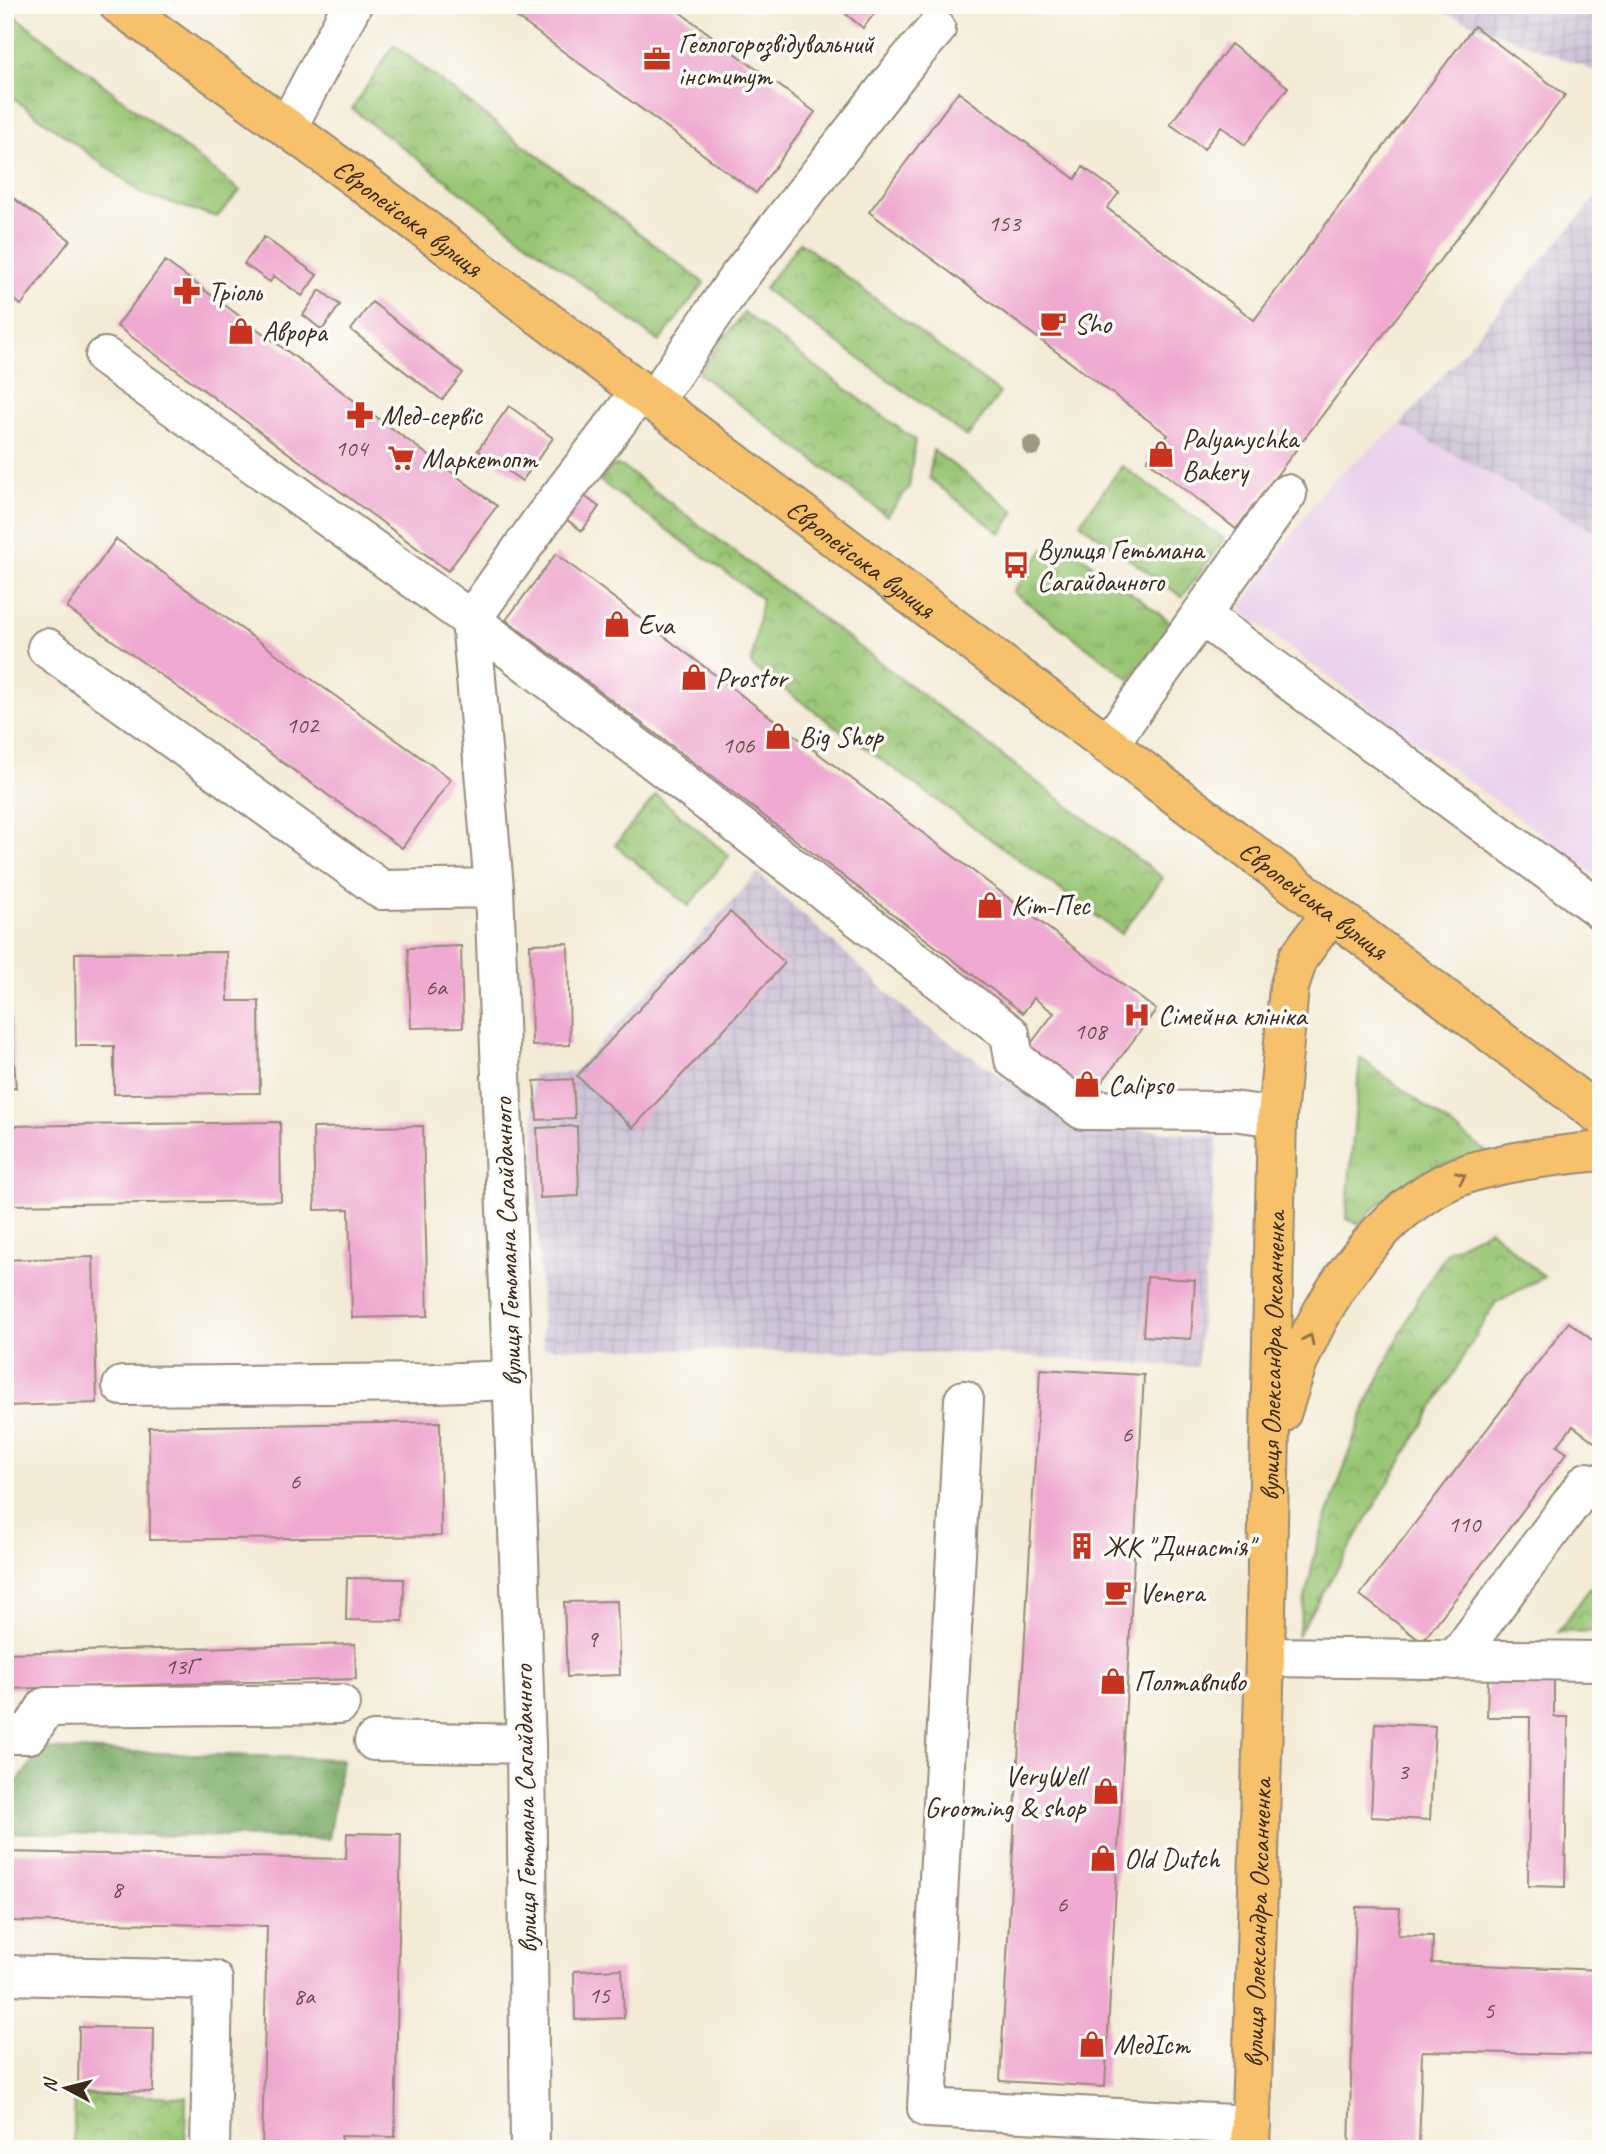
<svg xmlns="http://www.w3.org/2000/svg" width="1606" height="2154" viewBox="0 0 1606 2154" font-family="Caveat,sans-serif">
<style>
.built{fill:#ead1ec}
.industrial{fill:url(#industrial-grid)}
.grass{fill:url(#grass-tufts);stroke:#6a7849;stroke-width:2}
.forest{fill:url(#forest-crowns);stroke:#5a6a42;stroke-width:2}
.park{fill:url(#park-crowns);stroke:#6a7849;stroke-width:2}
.building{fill:#efa9d0}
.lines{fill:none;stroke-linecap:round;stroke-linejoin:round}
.minor-casing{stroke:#978a7a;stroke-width:42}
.major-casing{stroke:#978a7a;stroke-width:42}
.minor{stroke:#fff;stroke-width:38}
.major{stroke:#f6c16b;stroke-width:38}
.tree{fill:#9d9b7f}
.oneway{stroke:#8f6e41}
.labels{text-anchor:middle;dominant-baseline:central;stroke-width:7;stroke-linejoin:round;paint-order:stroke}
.number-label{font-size:24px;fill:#684a4a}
.poi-label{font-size:28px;fill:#3b2a1e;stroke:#fdfcf7;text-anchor:start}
.street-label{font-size:28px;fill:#3b2a1e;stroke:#fdfcf7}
</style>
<defs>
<pattern id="industrial-grid" width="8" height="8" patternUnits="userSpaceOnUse" patternTransform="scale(1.75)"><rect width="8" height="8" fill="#cabfd6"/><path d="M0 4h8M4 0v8" fill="none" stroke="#aea4b7"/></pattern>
<pattern id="grass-tufts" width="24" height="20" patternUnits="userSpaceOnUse" patternTransform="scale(1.75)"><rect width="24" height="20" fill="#99c674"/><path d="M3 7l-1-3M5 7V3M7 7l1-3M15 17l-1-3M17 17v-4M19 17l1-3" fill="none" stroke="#7ea15f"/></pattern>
<pattern id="forest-crowns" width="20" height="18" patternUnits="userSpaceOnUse" patternTransform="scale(1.75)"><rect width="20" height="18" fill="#7aab66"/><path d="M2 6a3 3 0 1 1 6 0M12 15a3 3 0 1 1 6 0" fill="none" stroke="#658b53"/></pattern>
<pattern id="park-crowns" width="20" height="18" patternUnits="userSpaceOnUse" patternTransform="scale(1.75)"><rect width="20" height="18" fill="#99c674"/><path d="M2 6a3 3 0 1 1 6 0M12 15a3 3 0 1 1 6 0" fill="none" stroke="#7ea15f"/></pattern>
</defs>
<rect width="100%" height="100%" fill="#fdfcf7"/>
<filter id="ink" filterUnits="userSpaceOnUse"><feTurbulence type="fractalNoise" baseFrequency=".0143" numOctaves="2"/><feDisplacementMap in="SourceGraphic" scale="14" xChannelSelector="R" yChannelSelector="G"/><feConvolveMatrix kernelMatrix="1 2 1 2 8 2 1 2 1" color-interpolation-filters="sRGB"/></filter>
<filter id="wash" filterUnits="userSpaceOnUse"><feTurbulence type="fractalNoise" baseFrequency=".00686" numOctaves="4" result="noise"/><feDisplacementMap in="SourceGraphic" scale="28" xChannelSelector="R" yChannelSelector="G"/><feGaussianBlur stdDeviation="1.57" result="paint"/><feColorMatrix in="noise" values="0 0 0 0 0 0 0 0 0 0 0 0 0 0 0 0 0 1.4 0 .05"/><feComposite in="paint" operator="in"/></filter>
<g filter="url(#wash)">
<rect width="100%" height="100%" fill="#f3ebd6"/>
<path class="built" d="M1400,425l201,110v344l-362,-269 90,-128z"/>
<path class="industrial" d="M1425,5h176v68z
M1601,192v343l-201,-110z
M758,873l159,147 152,102 149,15 -21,230 -236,-14 -418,-5 -11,-273 42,-3z"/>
<path class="grass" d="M5,8l235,183 -23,26 -72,-22 -140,-103z
M933,450l82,61 -14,23 -72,-56z
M1122,466l102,73 -42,58 -102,-74z
M1054,536l118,87 -42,56 -117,-87z
M1360,1058l128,95c-27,7 -56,12 -79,27 -19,12 -35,28 -50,44l-13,-5z"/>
<path class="forest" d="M42,1749l300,10 -13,80 -324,-7v-34z"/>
<path class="park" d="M394,45l310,238 -45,59 -307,-233z
M800,242l200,151 -33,44 -203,-148z
M744,313l171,127 -6,47 -22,29 -189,-143z
M615,465l8,2 540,411 -42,56 -370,-269 11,-66 -162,-118 9,-13z
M656,795l73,61 -40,50 -74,-61z
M1490,1229l54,48 -48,25 -199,334 20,-91 51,-145 51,-104 29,-45z
M1601,1573v58l-43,1z
M75,2094l111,3 -1,52h-112z"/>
<g id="blocks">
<path class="building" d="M500,5h170l145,107 -59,81z
M835,5h46l-18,23z
M1474,26l91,69 -329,434 -89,-69 21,-25 -299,-223 89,-120 117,87 8,-12 36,26 -12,15 147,112z
M1231,44l57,43 -43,58 -24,-19 -17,23 -34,-25z
M5,192l65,48 -49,65 -16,-12z
M264,237l53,38 -15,21 -28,-20 -4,6 -26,-18z
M165,261l332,245 -49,65 -331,-245z
M320,290l20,15 -18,25 -19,-15z
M372,302l91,71 -21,27 -91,-70z
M509,406l44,32 -31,43 -44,-31z
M583,495l16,12 -17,24 -16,-12z
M116,539l335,240 -49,69 -335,-240z
M556,554l600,456 -66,88 -64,-48 28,-37 -20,-15 -11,15 -517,-393z
M730,912l55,51 -152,165 -56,-52z
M568,943l2,102 -38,1 -2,-102z
M461,946l2,81 -52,1 -3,-80z
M227,952l1,49h31l1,92 -146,1v-48h-38l-1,-93z
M5,957h2l9,131 -11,1z
M573,1079l2,39 -38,2 -3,-39z
M280,1122l1,79 -276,4v-79z
M423,1126l5,190 -76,2 -3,-109 -34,1 -2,-82z
M577,1126l2,70 -39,2 -3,-70z
M93,1257l4,146 -92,3v-146z
M1147,1277l48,3 -4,59 -48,-3z
M1569,1322l32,25v100l-28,-21 -16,20 10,7 -145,189 -62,-47z
M1040,1369l104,6 -39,712 -105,-6z
M440,1422l1,114 -291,4 -1,-113z
M5,1441h2l2,33h-4z
M347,1578l57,1 -1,42 -57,-1z
M617,1601l3,74 -53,2 -3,-75z
M355,1644l1,35 -351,10v-36z
M1488,1678l66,1v38h14l-3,170 -37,-1 2,-169h-43z
M1375,1723l60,3 -5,94 -59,-3z
M347,1833l54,1 -6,303 -54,-1v13h-79l5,-223 -262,-5v-69l341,7z
M1356,1907l44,1 -2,27 35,1 -1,27 169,7v85l-179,-4 -3,98h-70z
M622,1969l2,49 -49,2 -1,-49z
M79,2027l75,1 -1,64 -75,-2z"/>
</g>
</g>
<g filter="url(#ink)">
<use href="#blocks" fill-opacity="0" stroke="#978a7a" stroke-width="2"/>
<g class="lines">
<defs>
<path id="minor" d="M287,128l65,-123
M105,357l366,263 539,414 4,25 69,51 150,1 44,6
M653,402l82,-120 172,-220 29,-33
M1202,616l399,294
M47,648l335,242 112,-2
M1108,745l179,-251
M122,1386l313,-3 77,-3
M964,1400l-37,708 324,17
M1265,1657l336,4
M1455,1660l132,-178 14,10
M5,1734h24l17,-27 294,-3
M374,1741l152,3
M5,1975l208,5 -3,169
M530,2149l-4,-405 -32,-856 -23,-268 71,-100 98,-128"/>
<g id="major">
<path id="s1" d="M119,5l286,209 1196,902"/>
<path d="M1281,1414c7,-20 12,-41 21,-61 31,-71 89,-155 167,-180 42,-13 87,-17 132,-22"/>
<path id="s2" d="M1250,2149l15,-492 12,-540 12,-129 9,-30 33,-45"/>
</g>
</defs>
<use href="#minor" class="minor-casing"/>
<use href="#major" class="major-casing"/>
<use href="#minor" class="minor"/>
<use href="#major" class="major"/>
</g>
<circle class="tree" cx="1032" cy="446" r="10"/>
<defs><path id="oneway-chevron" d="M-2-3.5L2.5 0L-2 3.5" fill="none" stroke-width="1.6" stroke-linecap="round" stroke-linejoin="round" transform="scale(1.75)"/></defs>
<g class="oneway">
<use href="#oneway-chevron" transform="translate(1461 1177) rotate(-22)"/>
<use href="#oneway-chevron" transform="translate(1309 1339) rotate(-64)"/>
</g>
</g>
<defs>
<symbol id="office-bare" viewBox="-9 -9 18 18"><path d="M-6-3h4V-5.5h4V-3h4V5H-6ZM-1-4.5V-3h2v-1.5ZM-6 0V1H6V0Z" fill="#c8321e" stroke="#fdfcf7" stroke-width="2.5" paint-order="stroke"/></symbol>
<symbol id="pharmacy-bare" viewBox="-9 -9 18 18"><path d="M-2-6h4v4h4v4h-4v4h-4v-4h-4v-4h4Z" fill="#c8321e" stroke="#fdfcf7" stroke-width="2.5" paint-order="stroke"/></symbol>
<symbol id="cafe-bare" viewBox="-9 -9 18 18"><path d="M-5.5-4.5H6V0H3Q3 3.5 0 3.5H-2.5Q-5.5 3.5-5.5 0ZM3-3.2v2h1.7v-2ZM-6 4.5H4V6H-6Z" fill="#c8321e" stroke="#fdfcf7" stroke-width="2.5" paint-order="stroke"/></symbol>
<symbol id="shop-bare" viewBox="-9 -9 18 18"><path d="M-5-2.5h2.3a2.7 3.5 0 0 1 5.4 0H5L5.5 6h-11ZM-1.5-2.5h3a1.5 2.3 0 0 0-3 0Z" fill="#c8321e" stroke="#fdfcf7" stroke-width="2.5" paint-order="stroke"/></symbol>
<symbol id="supermarket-bare" viewBox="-9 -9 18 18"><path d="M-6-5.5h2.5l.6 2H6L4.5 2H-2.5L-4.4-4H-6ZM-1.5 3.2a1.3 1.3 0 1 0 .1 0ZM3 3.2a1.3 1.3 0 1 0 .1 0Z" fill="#c8321e" stroke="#fdfcf7" stroke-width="2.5" paint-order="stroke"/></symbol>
<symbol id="bus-bare" viewBox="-9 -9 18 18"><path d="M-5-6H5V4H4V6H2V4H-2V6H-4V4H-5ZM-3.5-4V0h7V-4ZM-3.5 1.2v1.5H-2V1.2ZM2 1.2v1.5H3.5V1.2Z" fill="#c8321e" stroke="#fdfcf7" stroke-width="2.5" paint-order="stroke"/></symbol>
<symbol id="hospital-bare" viewBox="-9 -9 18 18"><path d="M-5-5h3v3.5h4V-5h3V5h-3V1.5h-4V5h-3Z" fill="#c8321e" stroke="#fdfcf7" stroke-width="2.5" paint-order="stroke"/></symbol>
<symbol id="building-bare" viewBox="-9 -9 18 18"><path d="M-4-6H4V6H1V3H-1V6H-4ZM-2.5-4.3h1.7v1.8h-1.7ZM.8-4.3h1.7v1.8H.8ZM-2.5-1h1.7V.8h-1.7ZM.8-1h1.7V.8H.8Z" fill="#c8321e" stroke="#fdfcf7" stroke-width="2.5" paint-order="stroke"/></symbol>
</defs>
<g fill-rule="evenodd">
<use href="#office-bare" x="638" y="40" width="38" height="38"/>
<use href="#pharmacy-bare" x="168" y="272" width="38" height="38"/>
<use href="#cafe-bare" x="1034" y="304" width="38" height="38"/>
<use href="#shop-bare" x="222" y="312" width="38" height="38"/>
<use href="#pharmacy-bare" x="341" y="396" width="38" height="38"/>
<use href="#shop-bare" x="1142" y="435" width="38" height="38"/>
<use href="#supermarket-bare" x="382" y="439" width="38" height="38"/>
<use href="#bus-bare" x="997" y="546" width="38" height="38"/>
<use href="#shop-bare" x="598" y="605" width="38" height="38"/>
<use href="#shop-bare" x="675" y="658" width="38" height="38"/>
<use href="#shop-bare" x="759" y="717" width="38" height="38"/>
<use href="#shop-bare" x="971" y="886" width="38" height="38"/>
<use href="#hospital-bare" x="1118" y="996" width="38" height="38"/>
<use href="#shop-bare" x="1068" y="1065" width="38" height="38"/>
<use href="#building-bare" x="1063" y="1527" width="38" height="38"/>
<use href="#cafe-bare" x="1099" y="1573" width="38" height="38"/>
<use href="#shop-bare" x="1094" y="1662" width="38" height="38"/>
<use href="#shop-bare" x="1087" y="1772" width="38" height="38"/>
<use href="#shop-bare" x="1084" y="1839" width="38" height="38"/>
<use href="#shop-bare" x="1073" y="2025" width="38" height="38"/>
</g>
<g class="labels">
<g class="number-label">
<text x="1004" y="223">153</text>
<text x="351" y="448">104</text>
<text x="302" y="725">102</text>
<text x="738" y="745">106</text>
<text x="436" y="987">6а</text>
<text x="1090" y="1031">108</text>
<text x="1127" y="1434">6</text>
<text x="295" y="1481">6</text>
<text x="1464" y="1524">110</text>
<text x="592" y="1639">9</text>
<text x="181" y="1666">13Г</text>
<text x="1403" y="1771">3</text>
<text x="117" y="1889">8</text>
<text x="1062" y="1904">6</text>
<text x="599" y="1995">15</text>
<text x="304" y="1996">8а</text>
<text x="1489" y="2010">5</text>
</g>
<g class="poi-label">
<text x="678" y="43">Геологорозвідувальний<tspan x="678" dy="32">інститут</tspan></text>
<text x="208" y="291">Тріоль</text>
<text x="1074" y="323">Sho</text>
<text x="262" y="331">Аврора</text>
<text x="381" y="415">Мед-сервіс</text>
<text x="1182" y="438">Palyanychka<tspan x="1182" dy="32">Bakery</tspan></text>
<text x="422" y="458">Маркетопт</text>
<text x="1037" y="549">Вулиця Гетьмана<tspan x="1037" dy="32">Сагайдачного</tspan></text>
<text x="638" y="624">Eva</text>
<text x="715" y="677">Prostor</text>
<text x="799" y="736">Big Shop</text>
<text x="1011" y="905">Кіт-Пес</text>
<text x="1158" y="1015">Сімейна клініка</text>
<text x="1108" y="1084">Calipso</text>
<text x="1103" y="1546">ЖК "Династія"</text>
<text x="1139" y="1592">Venera</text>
<text x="1134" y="1681">Полтавпиво</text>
<text x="1085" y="1775" text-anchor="end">VeryWell<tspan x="1085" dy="32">Grooming &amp; shop</tspan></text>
<text x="1124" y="1858">Old Dutch</text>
<text x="1113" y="2044">МедІст</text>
</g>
<g class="street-label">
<text stroke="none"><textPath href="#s1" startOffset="359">Європейська вулиця</textPath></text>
<text stroke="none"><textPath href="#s1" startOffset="926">Європейська вулиця</textPath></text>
<text stroke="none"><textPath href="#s1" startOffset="1493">Європейська вулиця</textPath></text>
<text transform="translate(507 1242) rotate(-92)">вулиця Гетьмана Сагайдачного</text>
<text stroke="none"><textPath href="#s2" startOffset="793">вулиця Олександра Оксанченка</textPath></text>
<text transform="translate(525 1809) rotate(-91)">вулиця Гетьмана Сагайдачного</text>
<text stroke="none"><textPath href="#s2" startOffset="226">вулиця Олександра Оксанченка</textPath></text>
</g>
</g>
<rect width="1606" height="2154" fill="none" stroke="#fdfcf7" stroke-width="28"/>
<g transform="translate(66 2088) rotate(277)" stroke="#fdfcf7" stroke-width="5" paint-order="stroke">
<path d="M0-5L12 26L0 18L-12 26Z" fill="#3b2a1e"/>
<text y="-10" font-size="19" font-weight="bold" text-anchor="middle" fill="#3b2a1e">N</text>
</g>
</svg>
